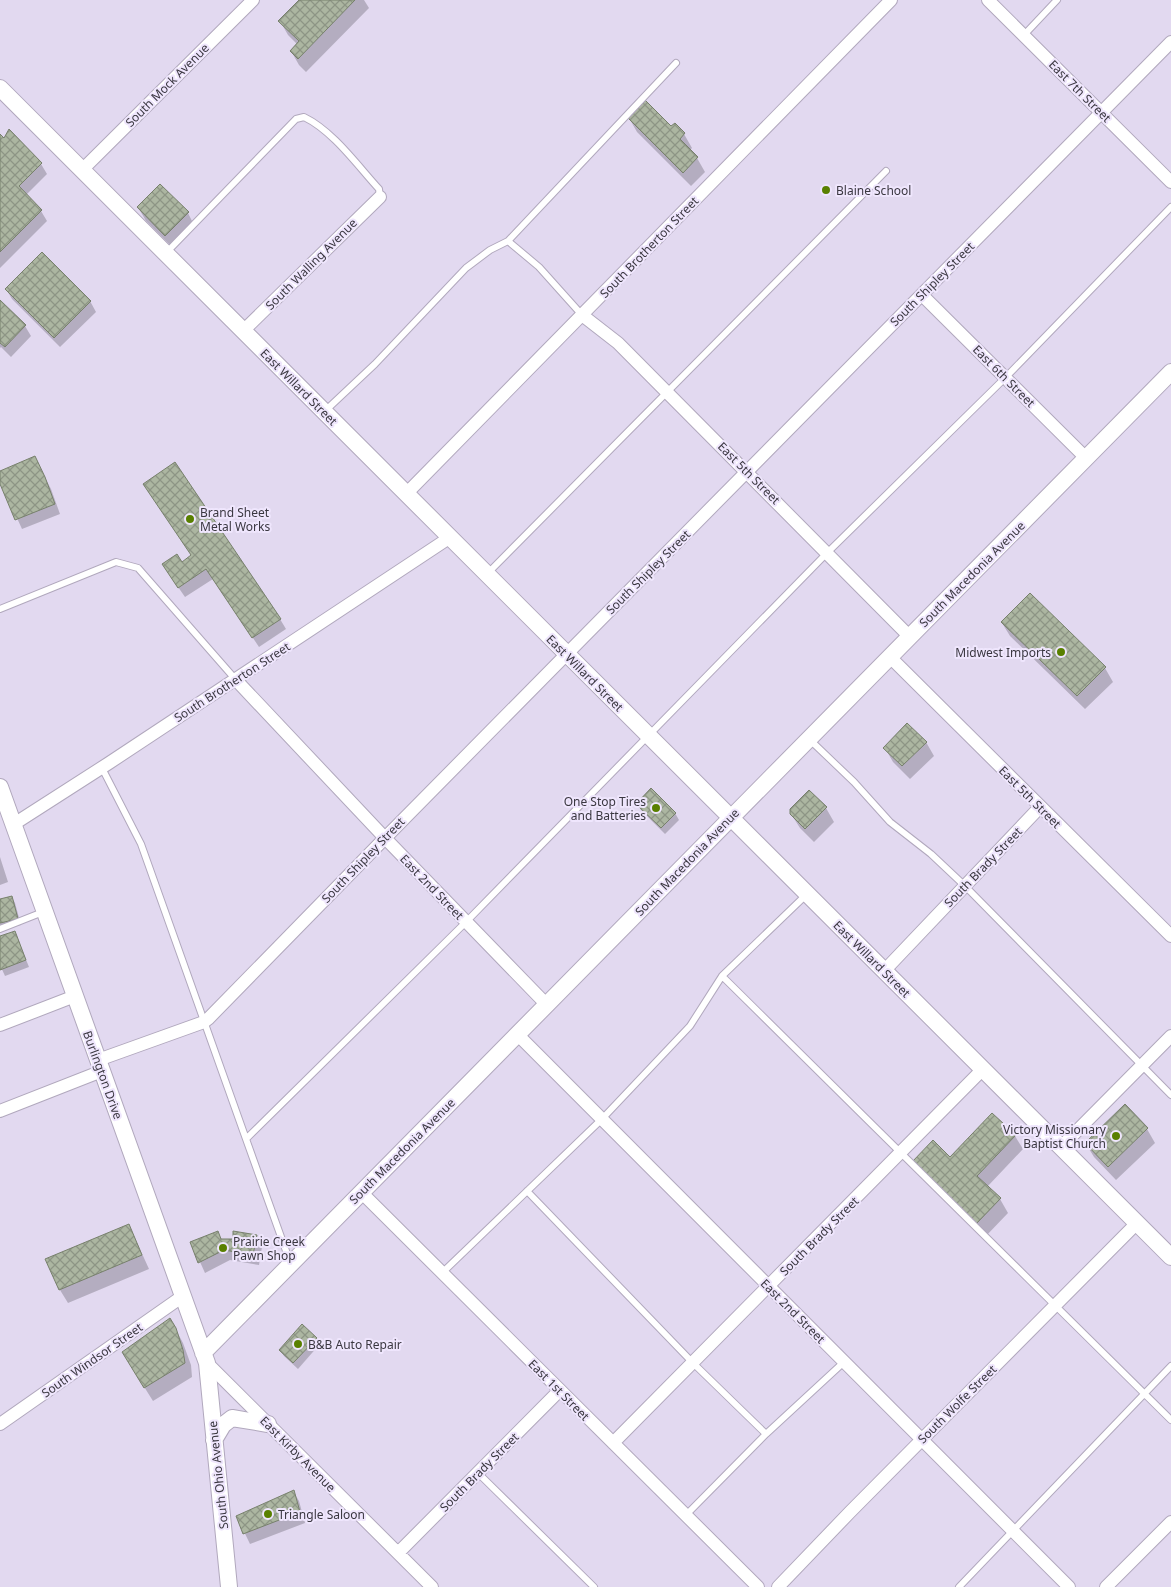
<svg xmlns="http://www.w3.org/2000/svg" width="1171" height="1587" viewBox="0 0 1171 1587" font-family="'Noto Sans',sans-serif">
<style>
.shadow{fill:#0003}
.building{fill:url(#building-cross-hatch);stroke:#77806c}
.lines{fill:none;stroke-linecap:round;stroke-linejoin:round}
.service-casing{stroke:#b1a8bd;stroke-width:8}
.minor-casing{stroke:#b1a8bd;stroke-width:14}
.tertiary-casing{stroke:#b1a8bd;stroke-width:18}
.service{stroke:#fff;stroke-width:6}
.minor{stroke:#fff;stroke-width:12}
.tertiary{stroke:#fff;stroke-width:16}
.poi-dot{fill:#598000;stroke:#efe6fd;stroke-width:2}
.labels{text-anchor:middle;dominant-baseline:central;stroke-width:4;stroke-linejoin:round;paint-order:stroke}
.street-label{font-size:12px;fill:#3a3740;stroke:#efe6fd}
.poi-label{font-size:12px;fill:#3a3740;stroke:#efe6fd;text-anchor:start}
</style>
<defs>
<pattern id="building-cross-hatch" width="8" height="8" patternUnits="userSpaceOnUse" patternTransform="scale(1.25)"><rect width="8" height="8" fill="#acb6a1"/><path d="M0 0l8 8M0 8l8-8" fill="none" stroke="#8d9585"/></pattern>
</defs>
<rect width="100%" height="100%" fill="#e2d9f0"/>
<path class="shadow" d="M301,0h63l5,8 -63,64 -7,-7 -8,-14 7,-6 -10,-10 -8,-14z
M629,118l42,10 4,-3 9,9 8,14 -2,2 7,8 8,14 -14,14 -54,-54z
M9,131l32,33 6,10 -21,21 15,16 6,10 -47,47v-132l4,4z
M138,207l50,6 7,14 -21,22 -28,-28z
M6,289l84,12 6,11 -36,35 -48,-48z
M0,302l25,24 6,10 -20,21 -10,-10 -1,1z
M40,468l11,21 9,25 -38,15 -22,-48v-9z
M192,556l88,63 6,10 -27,18 -46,-68 -28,18 -16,-23z
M1030,595l75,73 8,14 -28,27 -75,-73 -8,-13z
M926,742l8,14 -24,23 -17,-17 -8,-14z
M637,804l38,9 4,7 -14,14 -24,-24z
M826,808l8,14 -20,20 -14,-14 -9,-14z
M0,857l8,25 -8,3z
M12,897l3,6 6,22 -21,5v-30z
M15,932l14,35 -24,9 -5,-11v-27z
M1125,1106l22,23 8,14 -39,37 -22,-23 -8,-13z
M1015,1136l8,13 -36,38 13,12 8,14 -23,24 -72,-74 37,-5z
M129,1225l20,44 -81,34 -8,-13z
M217,1232l5,8 34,-4 6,11 -3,18 -29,-5 -25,13 -14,-31z
M175,1328l8,15 8,22 1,12 -39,24 -22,-35z
M316,1338l3,7 -21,24 -14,-13 -4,-6z
M293,1491l6,10 6,22 -55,21 -13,-27z"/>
<path class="building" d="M299,0h56l-57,59 -8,-8 9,-10 -21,-20z
M645,100l26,26 4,-3 10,10 -5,6 18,18 -15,16 -55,-55z
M9,129l33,34 -23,23 23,24 -42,42v-118l4,4z
M160,184l29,28 -24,24 -28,-29z
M42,252l49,49 -37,37 -49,-49z
M0,300l26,25 -21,22 -5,-4z
M35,456l10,21 10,27 -40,16 -15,-36v-13z
M175,462l106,157 -29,19 -46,-69 -28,19 -16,-24 15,-10 5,8 9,-7 -48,-71z
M1030,593l76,74 -29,29 -76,-74z
M907,723l20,19 -25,24 -19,-18z
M651,788l25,25 -15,15 -25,-24z
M809,790l18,17 -22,22 -15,-15v-5z
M12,896l6,23 -18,4v-24z
M15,931l11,29 -26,10v-34z
M1125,1104l23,24 -40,39 -23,-24z
M992,1113l24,22 -39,41 24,22 -25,26 -64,-62 21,-22 17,17z
M129,1224l13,31 -83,35 -14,-31z
M218,1231l3,8h12v-8l24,4 -4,20 -29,-5 -26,13 -8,-21z
M170,1318l6,10 7,22 2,13 -41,25 -22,-36z
M302,1324l15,14 -24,25 -14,-13z
M294,1490l6,22 -57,22 -7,-18z"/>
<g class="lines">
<defs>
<path id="service" d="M1024,35l33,-35
M508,241l31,26 43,48
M166,253l130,-134 8,-2c29,14 53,48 75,72l1,8
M325,411l50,-47 91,-96 24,-18 18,-9 168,-178
M487,574l399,-403
M0,609l116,-47 22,6 98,112
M809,739l45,43 36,40 41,32 34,32 206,209
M102,768l39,76 105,295
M0,929l43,-17
M722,976l449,444
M527,1191l166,172 73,71 78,-72
M290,1262l-44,-123 220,-217 361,-369 179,-176 165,-170
M442,1273l160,-154 88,-93 32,-50 84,-81
M478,1473l116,114
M686,1515l80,-81
M959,1587l212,-221"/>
<path id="minor" d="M988,0l183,182
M82,170l171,-170
M922,295l164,163
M582,315l36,28 292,294
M243,331l137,-134
M406,494l485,-494
M890,657l281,279
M236,680l149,158 162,167
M14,824l95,-61 340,-225
M884,971l156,-164
M0,1025l75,-29
M517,1034l552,553
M98,1060l106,-38 4,-3 177,-181 786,-796
M0,1111l102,-40
M1061,1147l110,-111
M361,1192l397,395
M207,1363l225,224
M0,1424l183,-128
M613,1443l369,-373
M398,1553l162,-163
M778,1587l72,-75 287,-289
M1106,1587l65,-65"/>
<path id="tertiary" d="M0,88l1171,1169
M0,787l207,576 22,224
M203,1353l968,-981
M214,1440l9,-15 9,-7 36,6"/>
</defs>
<use href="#service" class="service-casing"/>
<use href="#minor" class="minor-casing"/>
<use href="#tertiary" class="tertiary-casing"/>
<use href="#service" class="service"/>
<use href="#minor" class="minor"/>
<use href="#tertiary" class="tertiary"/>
</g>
<g class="poi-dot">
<circle cx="826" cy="190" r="5"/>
<circle cx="190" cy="519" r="5"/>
<circle cx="1061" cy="652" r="5"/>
<circle cx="656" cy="808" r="5"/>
<circle cx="1116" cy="1136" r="5"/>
<circle cx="223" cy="1248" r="5"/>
<circle cx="298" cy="1344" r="5"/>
<circle cx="268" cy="1514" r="5"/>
</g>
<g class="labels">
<g class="street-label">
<text transform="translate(167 85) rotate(-45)">South Mock Avenue</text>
<text transform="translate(1080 91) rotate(45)">East 7th Street</text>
<text transform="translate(649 247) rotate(-46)">South Brotherton Street</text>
<text transform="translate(311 264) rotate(-45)">South Walling Avenue</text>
<text transform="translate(932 284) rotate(-45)">South Shipley Street</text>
<text transform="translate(1004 376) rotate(45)">East 6th Street</text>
<text transform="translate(299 387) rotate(45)">East Willard Street</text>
<text transform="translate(749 473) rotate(45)">East 5th Street</text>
<text transform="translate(648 572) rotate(-45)">South Shipley Street</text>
<text transform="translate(972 574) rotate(-45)">South Macedonia Avenue</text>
<text transform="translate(585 673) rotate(45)">East Willard Street</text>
<text transform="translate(232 682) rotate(-33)">South Brotherton Street</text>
<text transform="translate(1030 797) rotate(45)">East 5th Street</text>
<text transform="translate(363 860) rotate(-46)">South Shipley Street</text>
<text transform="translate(687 862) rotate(-46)">South Macedonia Avenue</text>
<text transform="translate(983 867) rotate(-46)">South Brady Street</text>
<text transform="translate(432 887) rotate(46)">East 2nd Street</text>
<text transform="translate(872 959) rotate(45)">East Willard Street</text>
<text transform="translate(103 1075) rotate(70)">Burlington Drive</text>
<text transform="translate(402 1151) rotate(-45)">South Macedonia Avenue</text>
<text transform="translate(819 1236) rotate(-45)">South Brady Street</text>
<text transform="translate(793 1311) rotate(45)">East 2nd Street</text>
<text transform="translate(92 1360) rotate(-35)">South Windsor Street</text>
<text transform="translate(559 1390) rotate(45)">East 1st Street</text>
<text transform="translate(957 1404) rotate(-45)">South Wolfe Street</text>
<text transform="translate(298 1454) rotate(45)">East Kirby Avenue</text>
<text transform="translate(479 1472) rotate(-45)">South Brady Street</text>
<text transform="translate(218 1475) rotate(-96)">South Ohio Avenue</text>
</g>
<g class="poi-label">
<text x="836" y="190">Blaine School</text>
<text x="200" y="512">Brand Sheet<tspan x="200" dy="14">Metal Works</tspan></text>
<text x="1051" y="652" text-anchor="end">Midwest Imports</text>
<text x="646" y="801" text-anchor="end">One Stop Tires<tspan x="646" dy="14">and Batteries</tspan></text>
<text x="1106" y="1129" text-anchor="end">Victory Missionary<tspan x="1106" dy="14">Baptist Church</tspan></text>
<text x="233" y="1241">Prairie Creek<tspan x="233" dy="14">Pawn Shop</tspan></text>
<text x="308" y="1344">B&amp;B Auto Repair</text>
<text x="278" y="1514">Triangle Saloon</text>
</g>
</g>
</svg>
